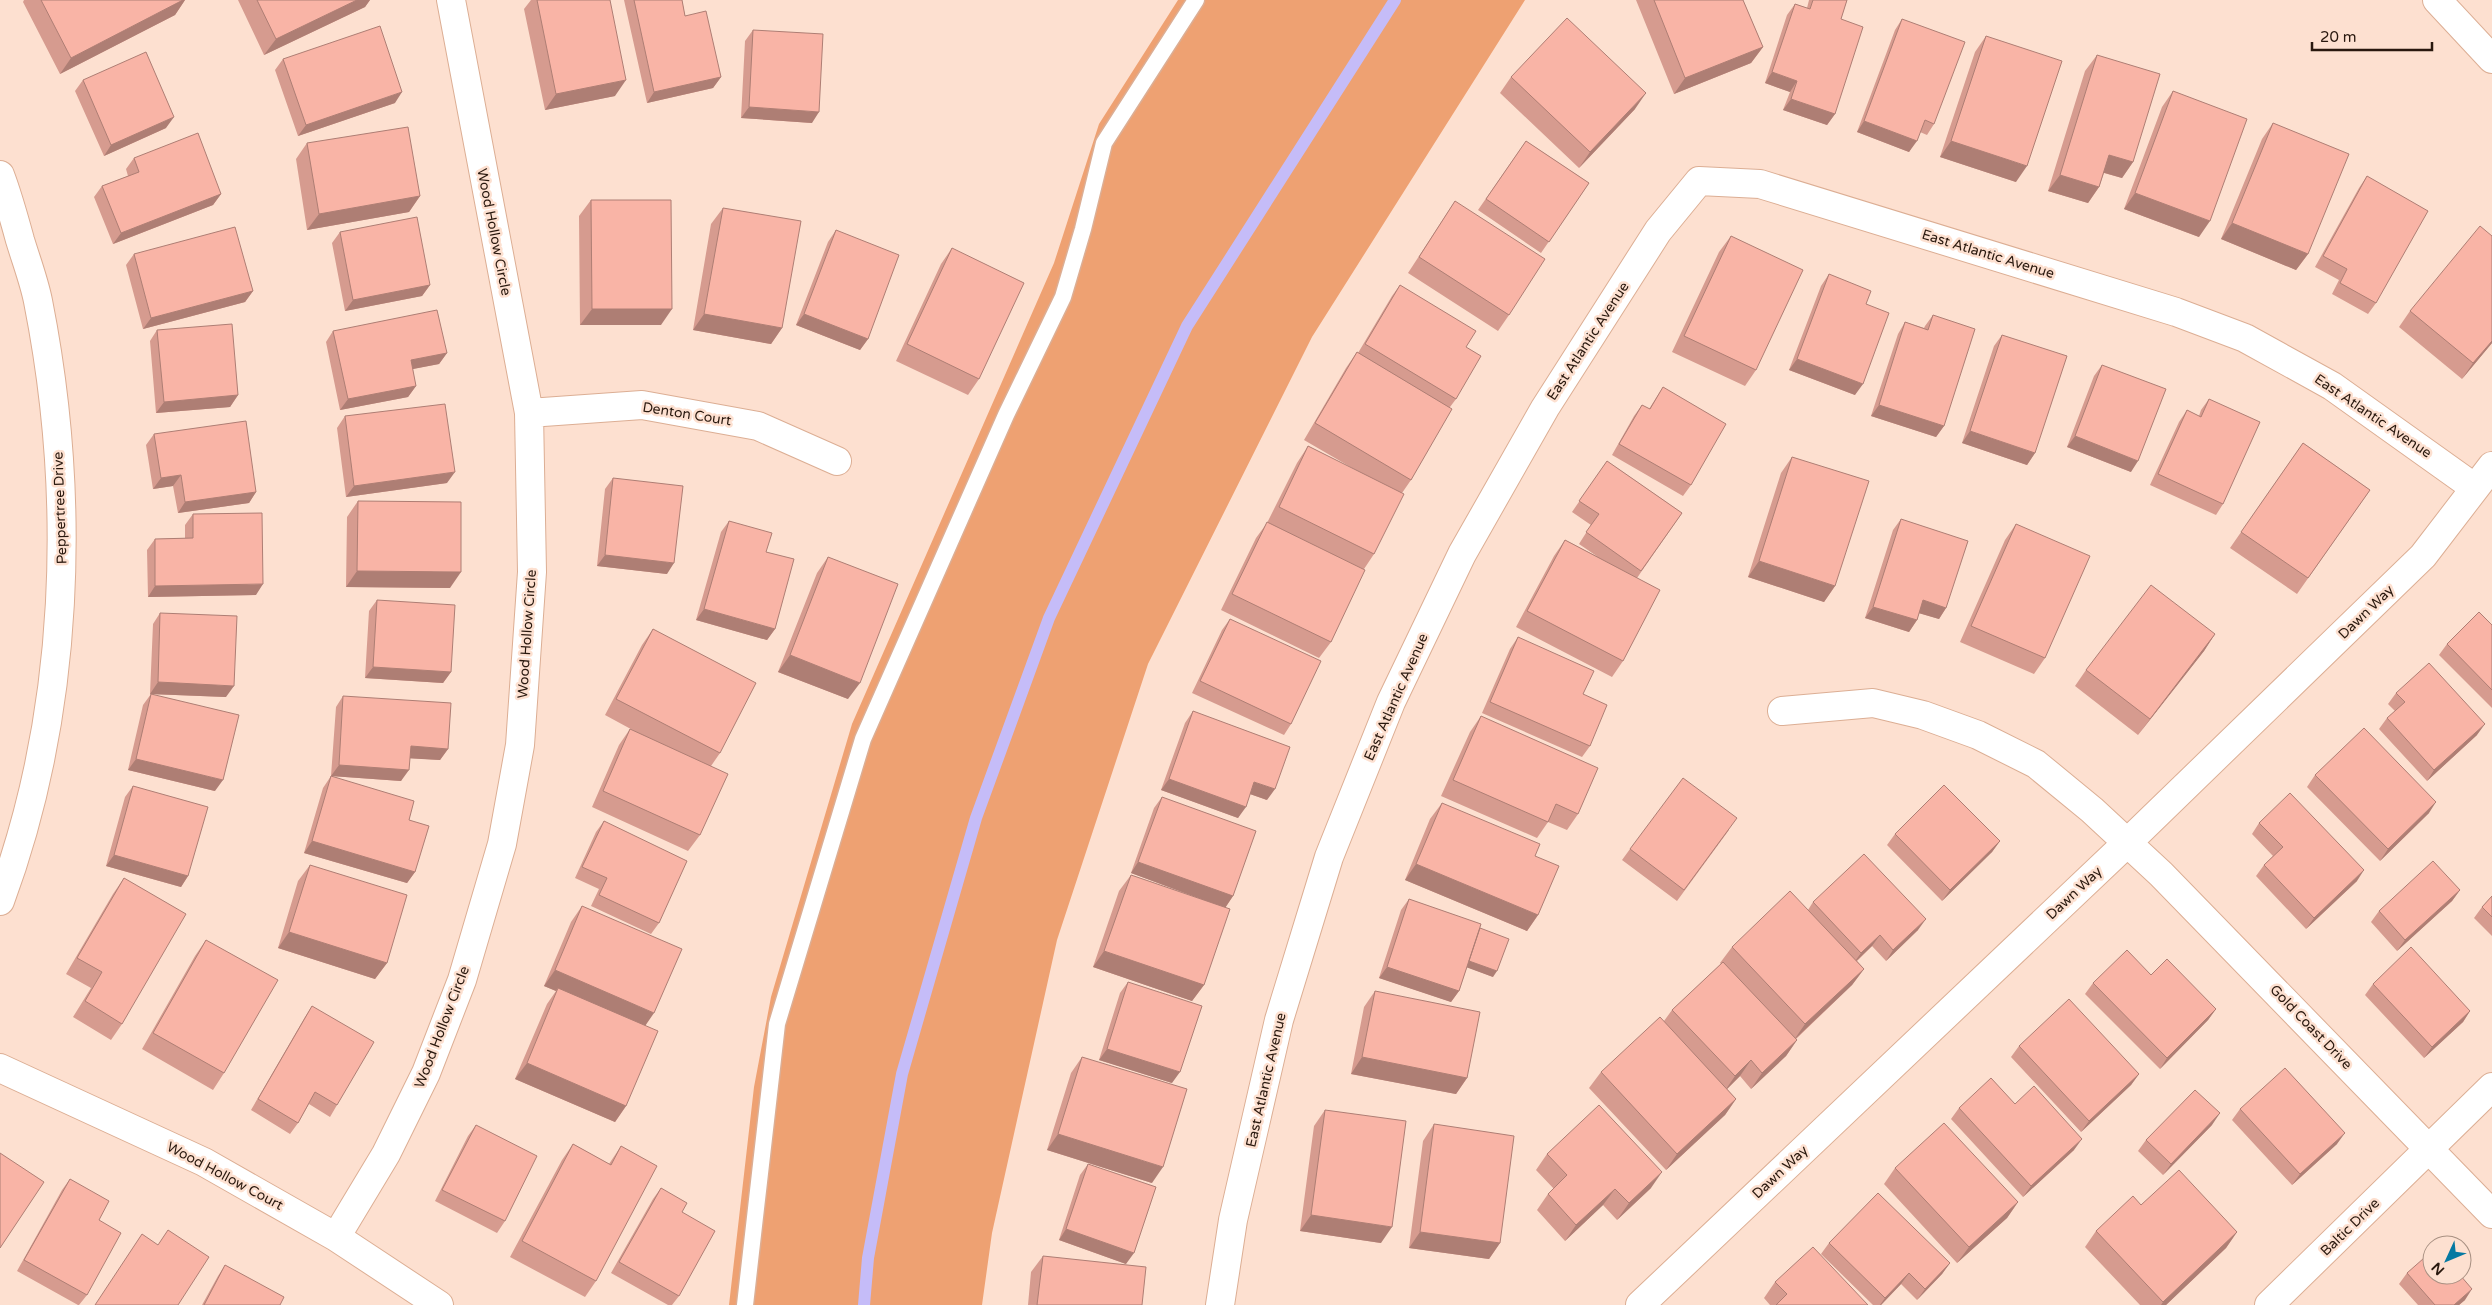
<svg xmlns="http://www.w3.org/2000/svg" width="2492" height="1305" viewBox="0 0 2492 1305" font-family="'Varela Round',sans-serif">
<style>
.green{fill:#eea172}
.lines{fill:none;stroke-linecap:round;stroke-linejoin:round}
.stream{stroke:#c5bcf8;stroke-width:12}
.service-casing{stroke:#dcae94;stroke-width:19}
.minor-casing{stroke:#dcae94;stroke-width:30}
.primary-casing{stroke:#dcae94;stroke-width:30}
.service{stroke:#fff;stroke-width:16}
.minor{stroke:#fff;stroke-width:28}
.primary{stroke:#fff;stroke-width:28}
.wall{fill:#d69b8f}
.shaded-wall{fill:#ae7e74}
.building{fill:#f9b4a6;stroke:#ae7e74}
.labels{text-anchor:middle;dominant-baseline:central;stroke-width:5;stroke-linejoin:round;paint-order:stroke}
.street-label{font-size:14px;fill:#29180e;stroke:#fde0d0}
</style>
<rect width="100%" height="100%" fill="#fde0d0"/>
<path class="green" d="M1178,0h347l-213,337 -164,327 -91,276 -65,293 -10,72h-253l25,-218 17,-90 81,-273 202,-461 45,-139z"/>
<g class="lines">
<path class="stream" d="M864,1305l4,-47 34,-184 74,-256 73,-200 138,-292 208,-326"/>
<defs>
<path id="service" d="M745,1305l32,-281 86,-285 143,-324 57,-118 20,-68 21,-86 92,-143"/>
<path id="minor" d="M0,175c8,21 14,43 20,65 6,20 14,41 18,61 39,197 32,411 -38,600
M529,413l113,-8 116,21 79,35
M1782,711l91,-8 50,12 55,20 58,29 56,46 69,64 331,340
M0,1068l204,94 132,75 103,68
M336,1237l50,-83 40,-81 36,-93 40,-136 18,-99 12,-173 -3,-159 -78,-413
M1220,1305l13,-85 46,-200 50,-163 62,-155 71,-148 83,-146 113,-177 41,-50 61,3 416,128 69,26 87,48 143,102
M1640,1305l487,-462 296,-287 69,-90
M2269,1305l223,-218"/>
<path id="primary" d="M2437,0l55,59"/>
</defs>
<use href="#service" class="service-casing"/>
<use href="#minor" class="minor-casing"/>
<use href="#primary" class="primary-casing"/>
<use href="#service" class="service"/>
<use href="#minor" class="minor"/>
<use href="#primary" class="primary"/>
</g>
<path class="wall" d="M24,0h161l-10,15 -115,59 -37,-72z
M238,0h132l-5,7 -101,48z
M531,0h79l5,96 -70,14 -21,-101z
M624,0h58l3,16 36,61 -8,11 -66,15z
M1636,0h107l20,47 -12,16 -77,31z
M1809,0h38l-6,19 -6,95 -8,11 -44,-15 7,-18 -25,-9 22,-68 8,-11 12,4z
M1902,19l32,105 -7,11 -7,-3 -11,20 -52,-20 38,-102z
M753,30l59,93 -71,-5 4,-77z
M1986,36l30,146 -76,-25 35,-105z
M2097,55l36,107 -11,16 -18,-5 -5,14 -11,16 -40,-12 37,-120z
M283,59l112,44 -97,33 -23,-66z
M1511,77l124,32 -56,59 -79,-75z
M83,80l83,48 -62,28 -29,-65z
M2173,91l26,146 -75,-28 38,-102z
M2273,123l35,131 -12,16 -75,-31 41,-100z
M1526,141l63,42 -48,70 -63,-43z
M307,143l113,53 -11,16 -102,18 -11,-71z
M134,158l87,36 -8,11 -100,39 -19,-47 8,-11 26,-10 -2,-7z
M2367,176l9,127 -8,11 -36,-20 7,-14 -24,-13 44,-79z
M591,200l70,125h-81l-1,-109z
M1455,201l54,114 -11,16 -90,-58z
M723,208l59,120 -11,16 -78,-14 18,-106z
M836,230l32,109 -8,11 -64,-25 32,-83z
M340,232l90,53 -8,11 -77,15 -13,-68z
M1731,236l25,134 -11,16 -73,-34 47,-100z
M2492,236v107l-30,36 -63,-52 11,-16z
M952,248l27,131 -11,16 -72,-34 45,-97z
M134,254l119,37 -8,11 -102,27 -17,-64z
M1829,274l37,30 -11,91 -66,-25 32,-84z
M1400,285l66,62 -10,52 -6,8 -39,73 -9,13 -28,61 -10,15 -33,73 -12,16 -98,-48 35,-72 11,-15 30,-60 11,-17 51,26 -55,-32 42,-72 11,-16 1,1 34,-57z
M1933,315l11,111 -8,11 -65,-21 27,-82 7,-12 19,6 1,-2z
M157,330l81,65 -8,12 -74,6 -6,-72z
M333,331l114,22 -8,11 -27,5 4,17 -8,11 -68,13 -14,-68z
M2002,335l33,118 -8,12 -65,-22 32,-97z
M2102,365l29,107 -64,-25 27,-71z
M1663,387l28,98 -8,11 -71,-41 22,-39 8,-11 7,4z
M2209,399l14,105 -7,11 -66,-30 29,-63 8,-12 12,6 2,-6z
M345,416l102,67 -101,14 -9,-69z
M154,434l102,58 -7,11 -71,10 -5,-27 -20,3 -7,-44z
M2303,443l67,47 -73,104 -67,-46z
M1792,457l43,129 -11,16 -76,-25 33,-104z
M1607,461l75,52 -45,65 -14,83 -11,16 -96,-50 38,-71 11,-16 33,17 -19,-13 12,-19 -19,-13z
M613,478l54,96 -70,-8 8,-77z
M358,501l92,87 -104,-1 1,-70z
M193,514l63,81 -108,2 -1,-47 8,-11 30,-1v-13z
M1901,519l45,89 -7,11 -20,-6 -2,7 -8,12 -44,-14 28,-88z
M729,521l37,31 9,77 -8,11 -71,-20 25,-88z
M2016,524l29,134 -11,16 -74,-32 45,-102z
M828,557l20,142 -70,-27 39,-99z
M377,600l74,72 -8,11 -78,-5 4,-67z
M160,613l66,84 -76,-3 3,-70z
M1230,619l61,105 -7,11 -92,-42 30,-63z
M2492,625v83l-53,-53 8,-11z
M653,629l67,124 -9,13 -11,69 -12,16 -96,-44 27,-62 11,-16 10,5 -35,-19 37,-70z
M2215,634l-11,17 -66,84 -63,-49 11,-16z
M1518,637l65,57 7,52 -8,11 -100,-44 28,-64z
M2396,693l81,42 -50,46 -48,-52 8,-11 8,-7 -7,-7z
M151,694l64,97 -87,-21 15,-65z
M343,696l105,53 -8,11 -30,-2 -9,23 -70,-5 5,-69z
M1193,711l74,89 -17,-6 -12,24 -77,-28 24,-67z
M1481,716l97,98 -11,16 -19,-8 -11,16 -96,-42 29,-64z
M2315,775l114,38 -49,48 -73,-74z
M331,776l78,44 6,52 -8,11 -103,-30 19,-65z
M133,786l55,90 -7,11 -75,-21 19,-69z
M1162,797l71,99 -8,12 -94,-35 23,-65z
M1442,803l93,53 3,59 -11,16 -122,-51 25,-61z
M604,821l55,102 -8,11 -60,-28 8,-17 -24,-11 21,-46z
M2259,823l98,58 -51,48 -50,-53 8,-11 9,-9 -21,-22z
M1729,830l-52,71 -55,-41 8,-11z
M1895,834l105,7 -8,11 -50,49 -55,-56z
M310,865l77,98 -12,16 -97,-31 20,-67z
M1131,875l73,110 -12,16 -99,-34 26,-76z
M124,878l-2,146 -11,16 -38,-23 18,-29 -25,-14 47,-80z
M2460,890l-8,11 -55,50 -26,-29 8,-11z
M2492,896v40l-18,-18 8,-11z
M1409,899l71,29 13,49 -26,-10 -8,24 -8,11 -72,-24 22,-68z
M1813,902l105,28 -32,31 -14,-15 -15,15 7,8 -12,16 -56,54 1,1 -11,16 -35,33 -11,-13 -13,13 9,10 -11,16 -59,55 -77,-82 12,-16 63,-51 8,-11 49,-46 -1,-1 12,-16 76,-37z
M582,906l64,119 -20,81 -11,16 -100,-43 32,-75 9,-13 -12,-5 27,-64z
M206,940l18,133 -11,17 -71,-41 53,-93z
M2151,975l65,34 -8,11 -48,49 -75,-75 8,-11z
M1128,982l44,101 -73,-23 21,-67z
M2373,984l97,27 -7,11 -39,36 -59,-63z
M1375,991l92,87 -11,16 -105,-20 13,-67z
M312,1006l25,99 -7,12 -21,-13 -11,19 -8,11 -39,-24 54,-93z
M2019,1046l120,28 -8,11 -50,47 -70,-75z
M1082,1057l70,126 -105,-33 24,-77z
M2015,1104l59,46 -51,47 -72,-78 8,-11z
M2240,1109l97,35 -45,41 -60,-65z
M1325,1110l56,133 -81,-12 14,-105z
M1434,1124l66,119 -11,16 -80,-11 14,-107z
M476,1125l29,96 -8,12 -62,-32 33,-65z
M2212,1125l-49,50 -25,-24 8,-11z
M573,1144l36,20 12,-18 -25,135 -11,16 -75,-40 52,-97z
M1547,1154l104,34 -34,32 -14,-15 -38,36 -28,-31 11,-16 6,-5 -18,-19z
M1088,1164l38,100 -67,-24 21,-65z
M1895,1168l123,34 -11,16 -50,45 -73,-79z
M70,1179l29,41 -12,75 -8,10h-1l-61,-34 45,-81z
M661,1188l21,24 -3,84 -7,9h-4l-57,-32 42,-74z
M2141,1205l96,27 -11,16 -60,57h-26l-55,-58 11,-16z
M1829,1243l121,20 -8,11 -25,26 -16,-16 -20,21h-8l-52,-51z
M1043,1256l99,49h-114l3,-33z
M225,1265l55,40h-78l16,-29z
M2407,1273l58,27 -6,5h-41l-19,-21z
M1775,1282l93,23h-98l-6,-7z"/>
<path class="shaded-wall" d="M183,0h2l-10,15 -115,59 11,-16z
M357,0h13l-5,7 -101,48 12,-16z
M1763,47l-12,16 -77,31 11,-16z
M1772,72l25,9 -7,11 -25,-9z
M721,77l-8,11 -66,15 7,-11z
M626,80l-11,16 -70,14 11,-16z
M402,92l-7,11 -97,33 8,-11z
M1646,93l-11,16 -56,59 11,-16z
M1791,99l44,15 -8,11 -44,-15z
M749,107l70,5 -7,11 -71,-5z
M174,117l-8,11 -62,28 7,-11z
M1864,121l53,20 -8,11 -52,-20z
M1951,141l76,25 -11,16 -76,-25z
M2109,155l24,7 -11,16 -24,-7z
M2060,175l39,12 -11,16 -40,-12z
M2135,193l75,28 -11,16 -75,-28z
M221,194l-8,11 -100,39 8,-11z
M420,196l-11,16 -102,18 12,-16z
M2232,223l76,31 -12,16 -75,-31z
M430,285l-8,11 -77,15 8,-11z
M253,291l-8,11 -102,27 8,-11z
M592,309h80l-11,16h-81z
M704,314l78,14 -11,16 -78,-14z
M804,314l64,25 -8,11 -64,-25z
M2492,341v2l-30,36 11,-16z
M447,353l-8,11 -36,7 8,-11z
M1797,359l66,25 -8,11 -66,-25z
M416,386l-8,11 -68,13 8,-11z
M238,395l-8,12 -74,6 8,-11z
M1879,405l65,21 -8,11 -65,-21z
M1970,431l65,22 -8,12 -65,-22z
M2075,436l63,25 -7,11 -64,-25z
M455,472l-8,11 -101,14 8,-11z
M181,475l-8,11 -20,3 8,-11z
M256,492l-7,11 -71,10 7,-11z
M605,555l69,8 -7,11 -70,-8z
M1759,561l76,25 -11,16 -76,-25z
M357,571l104,1 -11,16 -104,-1z
M263,584l-7,11 -108,2 7,-11z
M1923,600l23,8 -7,11 -24,-7z
M1873,607l44,13 -8,12 -44,-14z
M704,609l71,20 -8,11 -71,-20z
M2215,634l-11,17 -66,84 12,-16z
M790,655l70,28 -12,16 -70,-27z
M373,667l78,5 -8,11 -78,-5z
M158,682l76,4 -8,11 -76,-3z
M2485,724l-8,11 -50,46 7,-11z
M411,746l37,3 -8,11 -37,-2z
M136,759l87,21 -8,11 -87,-21z
M339,765l70,5 -8,11 -70,-5z
M1169,779l77,28 -8,11 -77,-28z
M1254,782l21,7 -8,11 -20,-7z
M2436,802l-7,11 -49,48 8,-12z
M312,841l103,31 -8,11 -103,-30z
M2000,841l-8,11 -50,49 8,-11z
M114,855l74,21 -7,11 -75,-21z
M1138,862l95,34 -8,12 -94,-35z
M1416,864l122,51 -11,16 -122,-51z
M2364,870l-7,11 -51,48 8,-11z
M2460,890l-8,11 -55,50 8,-11z
M1926,919l-8,11 -32,31 7,-11z
M289,932l98,31 -12,16 -97,-31z
M1880,935l-8,11 -19,18 8,-11z
M1104,951l100,34 -12,16 -99,-34z
M1467,960l30,11 -4,6 -30,-11z
M1387,967l72,24 -8,11 -72,-24z
M1864,969l-12,16 -58,55 11,-16z
M555,970l99,43 -11,16 -85,-41 -2,3 -12,-5z
M2216,1009l-8,11 -48,49 7,-11z
M2470,1011l-7,11 -39,36 8,-11z
M1797,1040l-11,16 -35,33 11,-16z
M1107,1049l73,23 -8,11 -73,-23z
M1362,1057l105,21 -11,16 -105,-20z
M1751,1060l-11,16 -16,16 11,-16z
M527,1063l99,43 -11,16 -100,-43z
M2139,1074l-8,11 -50,47 8,-11z
M1736,1099l-11,16 -59,55 11,-16z
M2220,1113l-8,12 -49,50 8,-11z
M2345,1133l-8,11 -45,41 8,-11z
M1058,1134l105,33 -11,16 -105,-33z
M2082,1139l-8,11 -51,47 8,-11z
M1662,1172l-11,16 -34,32 12,-17z
M1615,1189l-12,16 -38,36 11,-16z
M2018,1202l-11,16 -50,45 12,-16z
M1311,1215l81,12 -11,16 -81,-12z
M1066,1229l68,24 -8,11 -67,-24z
M1420,1232l80,11 -11,16 -80,-11z
M2237,1232l-11,16 -60,57h-5l2,-3z
M1950,1263l-8,11 -25,26 8,-11z
M1909,1273l-8,11 -20,21h-1l5,-7z
M2472,1289l-7,11 -6,5h-5z"/>
<path class="building" d="M41,0h142l-112,58z
M257,0h100l-81,39z
M537,0h73l16,80 -70,14z
M634,0h48l3,16 21,-5 15,66 -67,15z
M1654,0h89l20,47 -78,31z
M1813,0h34l-6,19 22,8 -28,87 -44,-15 6,-18 -25,-9 23,-68 15,5z
M1567,18l79,75 -56,59 -79,-75z
M1902,19l63,23 -31,82 -9,-4 -8,21 -53,-20z
M380,26l22,66 -96,33 -23,-66z
M753,30l70,4 -4,78 -70,-5z
M1986,36l76,25 -35,105 -76,-25z
M146,52l28,65 -63,28 -28,-65z
M2097,55l63,19 -27,88 -24,-7 -10,32 -39,-12z
M2173,91l74,28 -37,102 -75,-28z
M2273,123l76,31 -41,100 -76,-31z
M408,127l12,69 -101,18 -12,-71z
M198,133l23,61 -100,39 -19,-47 37,-14 -5,-14z
M1526,141l63,42 -40,59 -63,-43z
M2367,176l61,35 -52,92 -36,-20 7,-14 -24,-13z
M591,200h80l1,109h-80z
M1455,201l90,58 -36,56 -90,-58z
M723,208l78,13 -19,107 -78,-14z
M417,217l13,68 -77,15 -13,-68z
M2480,226l12,10v105l-19,22 -63,-52z
M235,227l18,64 -102,27 -17,-64z
M836,230l63,25 -31,84 -64,-25z
M1731,236l72,34 -47,100 -72,-34z
M952,248l72,35 -45,96 -72,-35z
M1829,274l42,17 -5,13 23,9 -26,71 -66,-25z
M1400,285l76,46 -10,16 15,9 -25,43 -91,-55z
M437,310l10,43 -36,7 5,26 -68,13 -15,-68z
M1933,315l42,14 -31,97 -65,-21 26,-83 23,8z
M232,324l6,71 -74,7 -7,-72z
M2002,335l65,21 -32,97 -65,-22z
M1357,352l95,57 -41,71 -96,-57z
M2102,365l64,24 -28,72 -63,-25z
M1663,387l63,37 -35,61 -72,-41 23,-39 8,4z
M2209,399l51,23 -37,82 -65,-30 29,-64 14,7z
M445,404l10,68 -101,14 -9,-70z
M246,421l10,71 -71,10 -4,-27 -20,3 -7,-44z
M2303,443l67,47 -62,88 -67,-46z
M1308,446l96,48 -30,60 -95,-47z
M1792,457l77,24 -34,105 -76,-25z
M1607,461l75,52 -41,58 -55,-39 13,-18 -20,-13z
M613,478l70,8 -9,77 -69,-8z
M358,501l103,1v70l-104,-1z
M262,513l1,71 -108,2v-47l38,-1v-24z
M1901,519l67,22 -22,67 -23,-8 -6,20 -44,-13z
M729,521l43,12 -6,19 28,7 -19,70 -71,-20z
M1267,522l98,48 -34,72 -99,-48z
M2016,524l74,32 -45,102 -74,-32z
M1565,540l95,50 -37,71 -96,-50z
M828,557l70,27 -38,99 -70,-28z
M2151,585l64,49 -65,85 -64,-49z
M377,600l78,5 -4,67 -78,-5z
M2479,612l13,13v65l-45,-46z
M160,613l77,3 -3,70 -76,-4z
M1230,619l91,42 -30,63 -91,-43z
M653,629l103,54 -36,70 -104,-54z
M1518,637l76,34 -11,23 24,11 -17,41 -100,-44z
M2429,663l56,61 -51,46 -47,-52 18,-16 -9,-9z
M151,694l88,21 -16,65 -87,-21z
M343,696l108,7 -3,46 -37,-3 -2,24 -70,-5z
M1193,711l97,36 -15,42 -21,-7 -8,25 -77,-28z
M1481,716l117,52 -20,46 -22,-10 -8,18 -95,-42z
M2364,728l72,74 -48,47 -73,-74z
M630,729l98,45 -28,61 -97,-44z
M331,776l83,25 -5,19 20,6 -14,46 -103,-31z
M1683,778l54,40 -53,72 -54,-41z
M1944,785l56,56 -50,49 -55,-56z
M133,786l75,21 -20,69 -74,-21z
M2290,793l74,77 -50,48 -50,-53 19,-18 -24,-24z
M1162,797l94,34 -23,65 -95,-34z
M1442,803l98,41 -5,12 24,10 -21,49 -122,-51z
M604,821l83,40 -28,62 -60,-28 8,-17 -25,-11z
M1864,854l62,65 -33,31 -13,-15 -19,18 -48,-51z
M2433,861l27,29 -55,50 -26,-29z
M310,865l97,30 -20,68 -98,-31z
M1131,875l99,34 -26,76 -100,-34z
M124,878l62,36 -64,110 -37,-23 17,-29 -25,-14z
M1790,891l74,78 -59,55 -73,-77z
M2492,896v21l-10,-10z
M1409,899l72,25 -22,67 -72,-24z
M582,906l100,43 -28,64 -99,-43z
M1480,928l29,11 -12,32 -28,-10z
M206,940l72,40 -54,93 -71,-40z
M2411,947l59,64 -38,36 -59,-63z
M2127,950l24,25 16,-16 49,50 -49,49 -74,-75z
M1723,962l74,78 -35,33 -11,-13 -16,16 -63,-66z
M1128,982l74,24 -22,66 -73,-23z
M558,988l100,43 -32,75 -99,-43z
M1375,991l105,21 -13,66 -105,-21z
M2069,999l70,75 -50,47 -70,-75z
M312,1006l62,36 -37,63 -22,-13 -17,31 -40,-24z
M1660,1017l76,82 -59,55 -76,-82z
M1082,1057l105,32 -24,78 -105,-33z
M2285,1068l60,65 -45,41 -60,-65z
M1991,1078l24,26 19,-18 48,53 -51,47 -72,-78z
M2195,1090l25,23 -49,51 -25,-24z
M1599,1105l63,67 -33,31 -14,-14 -39,36 -28,-31 19,-19 -20,-21z
M1325,1110l81,11 -14,106 -81,-12z
M1944,1123l74,79 -49,45 -74,-79z
M1434,1124l80,12 -14,107 -80,-11z
M476,1125l61,31 -32,65 -63,-31z
M573,1144l38,21 10,-19 36,20 -61,115 -74,-40z
M0,1153l44,29 -44,66z
M1088,1164l68,23 -22,66 -68,-24z
M2179,1170l58,62 -74,70 -67,-71 37,-35 8,9z
M70,1179l39,22 -10,19 22,13 -34,62 -63,-35z
M661,1188l26,15 -5,9 33,19 -36,65 -60,-34z
M1878,1193l72,70 -25,26 -16,-16 -24,25 -56,-55z
M168,1230l41,27 -31,48h-83l47,-71 16,11z
M1813,1247l55,58h-92l11,-11 -12,-12z
M2432,1251v24h28l12,14 -18,16h-19l-28,-32z
M1043,1256l103,11 -4,38h-105z
M225,1265l59,32 -4,8h-76z"/>
<g class="labels">
<g class="street-label">
<text transform="translate(494 232) rotate(79)">Wood Hollow Circle</text>
<text transform="translate(1988 254) rotate(17)">East Atlantic Avenue</text>
<text transform="translate(1588 341) rotate(-57)">East Atlantic Avenue</text>
<text transform="translate(687 414) rotate(9)">Denton Court</text>
<text transform="translate(2373 416) rotate(34)">East Atlantic Avenue</text>
<text transform="translate(60 508) rotate(-92)">Peppertree Drive</text>
<text transform="translate(2366 612) rotate(-44)">Dawn Way</text>
<text transform="translate(527 634) rotate(-86)">Wood Hollow Circle</text>
<text transform="translate(1396 697) rotate(-66)">East Atlantic Avenue</text>
<text transform="translate(2074 893) rotate(-43)">Dawn Way</text>
<text transform="translate(442 1027) rotate(-69)">Wood Hollow Circle</text>
<text transform="translate(2311 1027) rotate(46)">Gold Coast Drive</text>
<text transform="translate(1266 1080) rotate(-77)">East Atlantic Avenue</text>
<text transform="translate(1780 1172) rotate(-43)">Dawn Way</text>
<text transform="translate(225 1176) rotate(28)">Wood Hollow Court</text>
<text transform="translate(2350 1227) rotate(-44)">Baltic Drive</text>
</g>
</g>
<g transform="translate(2447 1260) rotate(226)"><circle r="24" fill="#fde0d0" stroke="#a89082"/>
<path d="M0-4L9 19L0 12L-9 19Z" fill="#0579a2"/>
<text y="-8" font-size="14" font-weight="bold" text-anchor="middle" fill="#29180e">N</text>
</g>
<path d="M2312 42v8h120v-8" fill="none" stroke="#29180e" stroke-width="2.5"/>
<text x="2320" y="42" font-size="15" fill="#29180e" stroke="#fde0d0" stroke-width="4" paint-order="stroke">20 m</text>
</svg>
